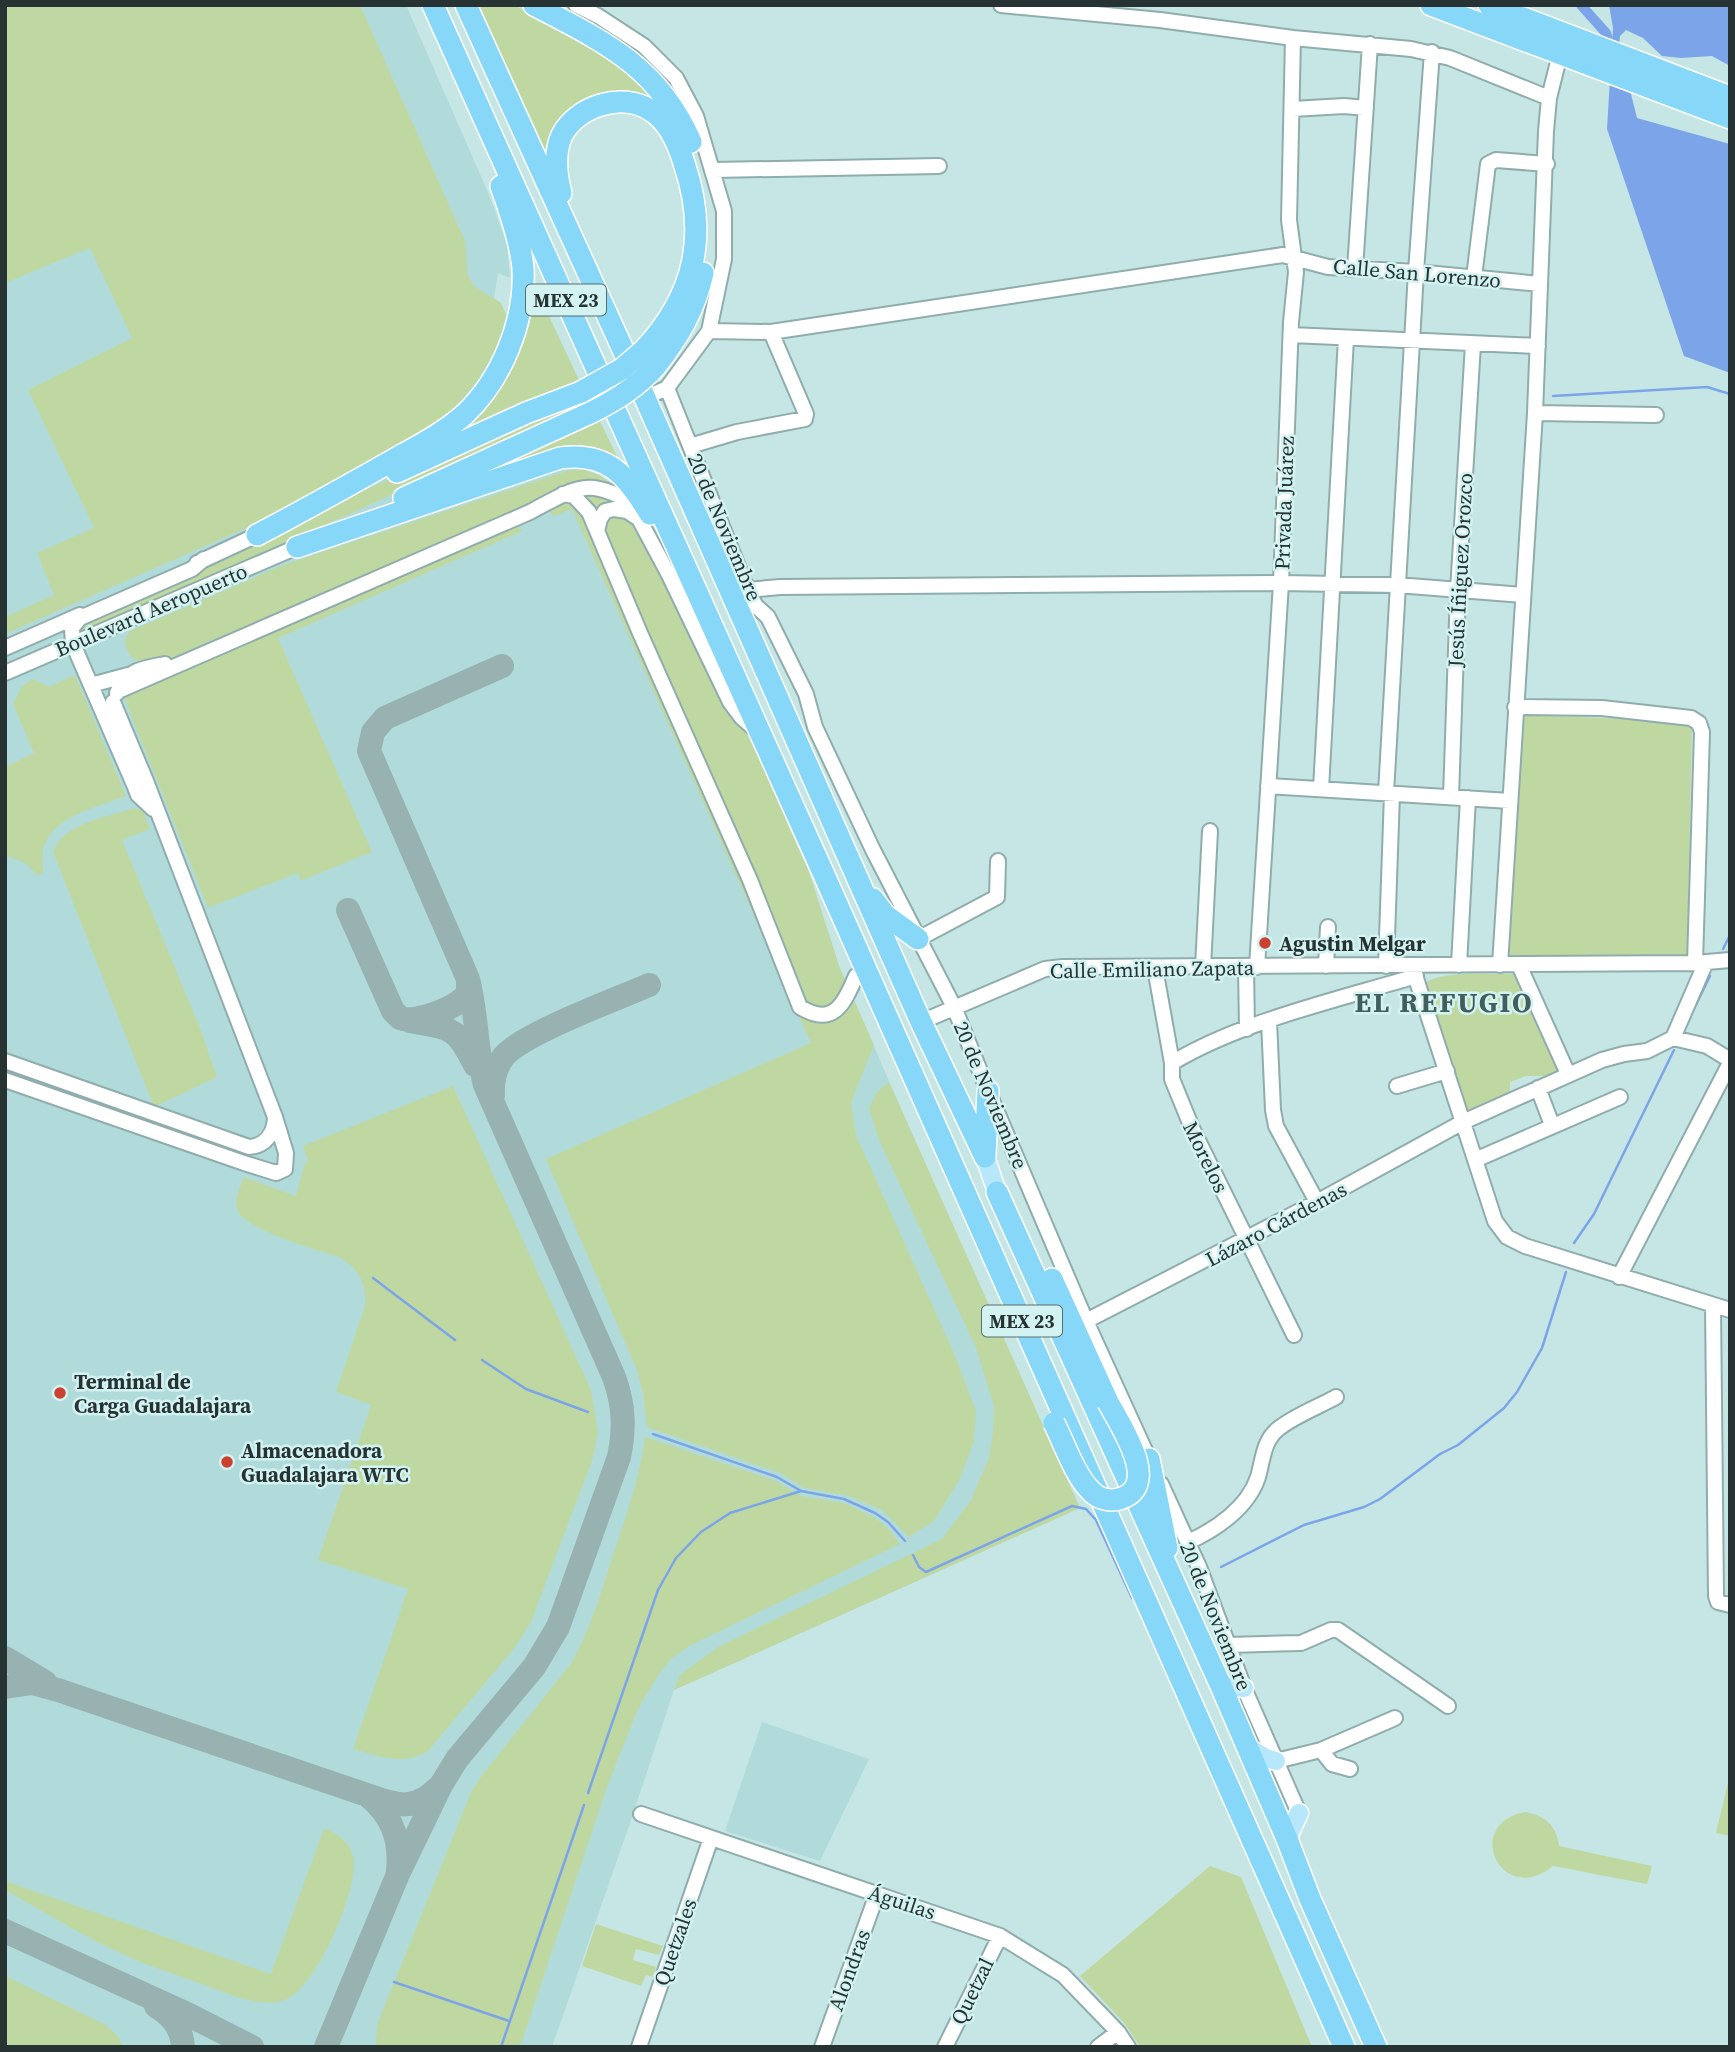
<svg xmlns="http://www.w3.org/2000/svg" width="1735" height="2052" viewBox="0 0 1735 2052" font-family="'Source Serif 4',serif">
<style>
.built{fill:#b1dbda}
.green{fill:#bfd8a2}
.water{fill:#7ba5e8}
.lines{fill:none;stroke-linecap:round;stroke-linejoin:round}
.stream{stroke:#7ba5e8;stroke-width:2.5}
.canal{stroke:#7ba5e8;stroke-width:10}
.taxiway{stroke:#97b2b0;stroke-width:24}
.minor-casing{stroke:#8eadac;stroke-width:18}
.major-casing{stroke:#fff;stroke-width:21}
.highway-casing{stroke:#fff;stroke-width:24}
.minor{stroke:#fff;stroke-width:14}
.major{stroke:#b7e7fb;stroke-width:18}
.highway{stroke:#87d7f9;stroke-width:21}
.highway-bridge-casing{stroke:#fff;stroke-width:24;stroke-linecap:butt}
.highway-bridge{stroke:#87d7f9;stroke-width:21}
.poi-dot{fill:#cc402f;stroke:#d3f3f2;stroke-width:2.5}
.labels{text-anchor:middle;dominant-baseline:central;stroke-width:5;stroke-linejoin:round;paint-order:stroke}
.shield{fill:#d3f3f2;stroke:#5b6d6c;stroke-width:2}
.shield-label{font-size:19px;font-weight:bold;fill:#273333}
.street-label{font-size:21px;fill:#273333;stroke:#d3f3f2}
.poi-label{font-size:21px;font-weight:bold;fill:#273333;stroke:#d3f3f2;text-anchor:start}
.district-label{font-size:28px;font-weight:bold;letter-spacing:2px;fill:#415d5c;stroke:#d3f3f2}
</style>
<rect width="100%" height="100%" fill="#c6e6e5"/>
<path class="built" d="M5,5h401l84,192 17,48 3,33 -12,-5 -4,25 7,5 5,12 20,7 54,60 42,85 -28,-14 -9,17 14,5 13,9 77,117 120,271 30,94 102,234 139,308 -406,182 -44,133 -78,224h-547z
M762,1722l107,37 -49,102 -95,-30z"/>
<path class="green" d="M5,5h355l105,236 3,35 6,10 27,17 5,12 -9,33 -20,33 -24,29 -35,25 -151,84 -262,115v-17l49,-22 -17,-42 57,-25 -66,-138 104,-52 -42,-90 -85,35z
M475,5h39l105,56 46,47 -77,-3 -41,60z
M530,276l50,106 -174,77 62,-40z
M578,396l5,12 -505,229v-11l129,-66z
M597,415l25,52 -16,-10 -230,57z
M570,470h15l14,5 13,9 42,51 35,66 120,271 30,94 35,79 -23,57 5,33 100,223 20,53 -2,30 -14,38 -26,42 -25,16 -27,-27 -36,-15 -42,-7 -24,-15 -133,-46 -4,-34 -7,-25 -90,-209 265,-116 -239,-534 -18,7 -11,-9h-16l-363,154c-7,0 -17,2 -23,1 -14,-4 -21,-21 -11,-31l153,-66z
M517,525l5,6 -244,107 94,214 -64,26 -7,3 -3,-8 -90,35 -89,-223z
M75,675l51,121c-30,12 -76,20 -83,55 -1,7 0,15 0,22l-6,2 -12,-12 -20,-8v-88l29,-14 -21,-49 9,-18 11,-7 16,8z
M1520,715l172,6 -5,238h-183z
M134,808l9,3 7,18 -28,11 78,188 17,49 -63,30 -101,-255c11,-30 53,-34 81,-44z
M1515,974l45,97 -7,5h-27l-16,6v13l-43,22 -45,-133c23,-15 66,-9 93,-10z
M889,1082l191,426 -406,182 6,-15 38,-28 224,-108 29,-39 18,-43 4,-25 1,-26 -18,-58 -97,-208 -10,-32 8,-16z
M453,1086l138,304 7,41 -5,27 -62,164 -18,28 -85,101c-25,16 -48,5 -75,-2l55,-160 -90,-29 53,-155 -35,-13 29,-86c2,-23 -6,-37 -26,-49 -21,-7 -96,-27 -102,-48 -3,-11 3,-22 7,-32l52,19 8,-31 4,-3 -5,-16z
M645,1437l131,44 25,15 43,7 30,14 14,11 12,16 -211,102 -17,12 -14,17 -20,34 -31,78 -87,260h-145l3,-25 94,-232 11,-16 89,-112c20,-36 31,-76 44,-116 12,-36 24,-71 29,-109z
M1730,1774v62l-14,-3z
M1525,1812c20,3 32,14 34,34l93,20 -5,18 -94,-18c-52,42 -91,-42 -28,-54z
M324,1828c15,6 29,16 30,34 2,32 -40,135 -75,140 -26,4 -53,-9 -77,-18 -25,-9 -51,-17 -75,-28 -42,-18 -82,-44 -122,-66v-9l266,93z
M1210,1866l31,11 71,170h-172l-15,-23 -45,-48z
M596,1924l67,22 -4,9 -23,-6 -3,11 23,7 -3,10 -7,-2 -5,11 -59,-20z
M5,1976l99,48 13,11 6,12h-118z"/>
<path class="water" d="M1609,5h121v61l-18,-10 -31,2 -19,-2 -19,-18 -17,-8 -6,6 -1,10 18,72 93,26v229l-46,-17 -77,-227 6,-101z"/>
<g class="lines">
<path class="stream" d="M1553,396l154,-9 23,7
M1723,949l7,-14
M1687,1023l23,-47
M1574,1243l20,-29 80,-164
M373,1278l82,62
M482,1360l44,29 62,23
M653,1434l124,43 24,14 43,8 31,14 13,9 17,19
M913,1555l6,12 7,5 146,-66 14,3 10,11 36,78
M1221,1567l83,-42 60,-18 16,-8 60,-45 18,-9 46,-37 13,-16 25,-44 24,-76
M588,1793l70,-203 18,-32 25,-26 29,-19 71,-22
M394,1982l115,39
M501,2047l83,-242"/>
<path class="canal" d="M1581,5l25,28 5,17"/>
<path class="taxiway" d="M348,910l45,101 7,7c15,6 60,-11 68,-25v-14
M410,1021c42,8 46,5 65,44
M493,1096c-1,-14 2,-28 11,-40 20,-23 113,-57 145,-71
M5,1658l40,24
M5,1687l27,-4 26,7 309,105
M398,1870c3,-31 -6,-55 -31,-75 32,11 47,17 73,-9
M5,1931l182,83 65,33
M156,2006c16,10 26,22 27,41
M326,2047l72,-173 43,-89 16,-26 77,-92 24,-40 61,-170c6,-29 5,-52 -5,-80l-129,-292c-9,-35 -8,-71 -17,-106l-99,-228 4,-19 12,-14 117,-52"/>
<defs>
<path id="minor" d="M576,5l22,11 46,30 32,32 20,38 28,95v48l-15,72 -42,57 -22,10
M1001,5l159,15 133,18 118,11 39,9 99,40
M1293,109l51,-3 22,2
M714,170l225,-4
M1355,269l15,-225
M1474,277l14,-113 8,-4 51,4
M709,331l62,1 512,-77 45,12 88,5 124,12
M1291,335l247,11
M667,388l82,206 7,12 12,11 38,77 9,33 58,123 81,157 34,84 98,230 66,145
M1535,413l121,2
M690,446l47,-14 68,-13 1,-5 -35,-82
M563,494l11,2 15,16 51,121 110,247 50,127c34,21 44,-4 56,-31
M597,531l3,-12 5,-8 9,-2 13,2 12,8 30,56 61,127 12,16 15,13
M197,563l60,-28
M747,590l33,-3 501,-4 116,2 126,10
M5,648l75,-33
M5,673l292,-126
M91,685l37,-10
M118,691l412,-179c57,-31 59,-33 116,-2
M117,693c12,-24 23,-24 48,-29
M1515,707l87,1 89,10 8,5 3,9 -7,231
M1268,786l242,15
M1321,789l25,-451
M1386,793l30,-521 16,-220
M1451,797l7,-206 15,-247
M153,809l-15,-14 -3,-8 -62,-143 -1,-16 8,-10 112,-49 12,-10
M918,939l79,-42 1,-36
M1459,965l9,-167
M1500,965l35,-552 11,-282 3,-33 11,-44
M1519,965l49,109
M1326,966l2,-39
M1386,966l6,-172
M1412,966l83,255 12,16 18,9 205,64
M1203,967l7,-136
M1246,967l1,62
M1257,967l24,-384 10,-261 5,-50 -7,-52 4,-182
M1155,968l17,95v16l20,49 102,207
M1269,1021l4,89 3,16 41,76
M921,1022l124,-53 18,-2 632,-4 35,-3
M1673,1038l33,-76
M5,1061l244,86c16,-1 25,-13 26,-29
M1172,1063c67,-41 168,-64 244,-87
M5,1080l239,83 32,10 9,-4 1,-16 -11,-36 -129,-336 -33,-79
M1397,1086l50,-15
M1538,1088l14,37
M1475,1160l145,-63
M1619,1277l111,-214
M1713,1305l3,291 2,6 12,3
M1086,1321l231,-119 146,-80 139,-62 22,-6 23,-3 26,-13 34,8 23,14
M1161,1484l38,83 45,121 55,125
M1188,1542c27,-12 60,-34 70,-65 5,-17 5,-36 20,-48 16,-13 40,-22 58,-32
M1228,1645l73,-2 30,-13h7l110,76
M1321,1750l11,14 18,5
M1276,1761l45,-11 74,-32
M641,1814l359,122 63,39 55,57 10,15
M639,2047l72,-209
M822,2047l55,-153
M945,2047l55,-111
M1098,2047l20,-15"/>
<path id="major" d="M985,1157l12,35
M1221,1686l23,2
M1247,1747l19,11 10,3
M1287,1839l12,-26"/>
<path id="highway" d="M433,5l388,863 523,1179
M466,5l179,393 276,624 64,135
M534,5c69,36 124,61 157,137
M1431,5l299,113
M1489,5l241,92
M561,193c-5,-18 -7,-41 1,-58 15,-29 60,-43 88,-25 19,11 28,33 34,53 24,71 12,131 -40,187
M655,367c23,-29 40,-58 48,-94
M397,472l129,-59 55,-21
M404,498l186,-85
M257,535c44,-23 87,-47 131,-72 26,-15 55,-29 77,-49 37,-35 61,-94 58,-146 -3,-28 -12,-55 -22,-82
M297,547l263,-89c48,-7 67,18 90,56
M873,899l12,16 33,24
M985,1155l3,-64
M997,1192l224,494 66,153 23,60 66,148
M1052,1279l56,123
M1149,1459l18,89"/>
</defs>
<use href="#minor" class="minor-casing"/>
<use href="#major" class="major-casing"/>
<use href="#highway" class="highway-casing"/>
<use href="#minor" class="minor"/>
<use href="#major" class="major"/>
<use href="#highway" class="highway"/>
<defs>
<path id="highway-bridge" d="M581,392l41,-23 22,-19
M590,413c25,-12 47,-26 65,-46
M1054,1423c10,20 21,52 36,67 7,8 18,12 29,9 44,-12 1,-74 -11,-97"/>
</defs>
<use href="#highway-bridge" class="highway-bridge-casing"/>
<use href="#highway-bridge" class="highway-bridge"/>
</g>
<g class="poi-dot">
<circle cx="1265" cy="943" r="7"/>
<circle cx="60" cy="1393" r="7"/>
<circle cx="227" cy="1462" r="7"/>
</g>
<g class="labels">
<g class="shield">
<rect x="526" y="284.5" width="80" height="31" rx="5"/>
<rect x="982" y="1305.5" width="80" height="31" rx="5"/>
</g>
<g class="shield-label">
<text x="566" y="300">MEX 23</text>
<text x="1022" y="1321">MEX 23</text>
</g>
<g class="street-label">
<text transform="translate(1417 273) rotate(5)">Calle San Lorenzo</text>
<text transform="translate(1284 503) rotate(-88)">Privada Juárez</text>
<text transform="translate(725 527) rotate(67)">20 de Noviembre</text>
<text transform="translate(1460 570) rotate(-87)">Jesús Íñiguez Orozco</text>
<text transform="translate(151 610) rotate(-23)">Boulevard Aeropuerto</text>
<text transform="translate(1152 969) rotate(-1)">Calle Emiliano Zapata</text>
<text transform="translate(991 1095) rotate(67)">20 de Noviembre</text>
<text transform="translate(1206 1157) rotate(64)">Morelos</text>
<text transform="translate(1276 1224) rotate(-28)">Lázaro Cárdenas</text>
<text transform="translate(1216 1616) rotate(68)">20 de Noviembre</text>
<text transform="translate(902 1902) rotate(18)">Águilas</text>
<text transform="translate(675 1942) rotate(-71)">Quetzales</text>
<text transform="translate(849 1970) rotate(-70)">Alondras</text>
<text transform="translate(972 1991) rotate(-64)">Quetzal</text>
</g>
<g class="poi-label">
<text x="1279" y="943">Agustin Melgar</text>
<text x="74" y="1381">Terminal de<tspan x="74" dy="24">Carga Guadalajara</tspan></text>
<text x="241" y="1450">Almacenadora<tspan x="241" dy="24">Guadalajara WTC</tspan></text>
</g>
<g class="district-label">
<text x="1444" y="1002">EL REFUGIO</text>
</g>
</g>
<rect width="1735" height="2052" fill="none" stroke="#273333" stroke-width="14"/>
</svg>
